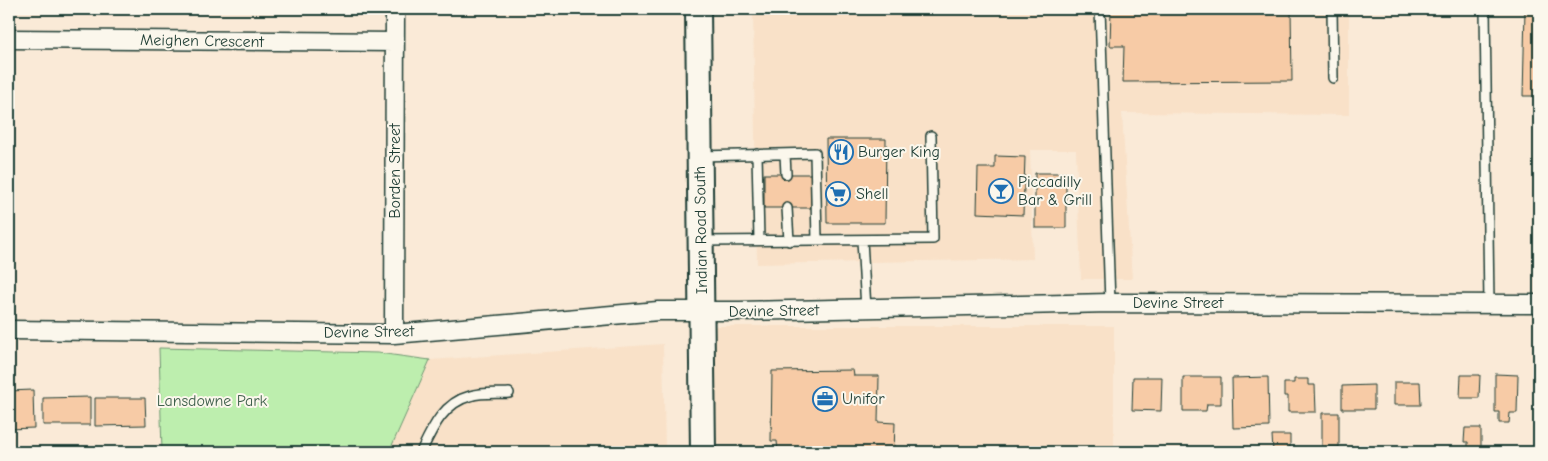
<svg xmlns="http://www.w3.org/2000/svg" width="1548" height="461" viewBox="0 0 1548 461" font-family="'Comic Neue',sans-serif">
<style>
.built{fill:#f9e1c8}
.green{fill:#bdeeae;stroke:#6e9671}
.building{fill:#f7cba6;stroke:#1f3d34}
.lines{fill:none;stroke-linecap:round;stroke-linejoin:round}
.service-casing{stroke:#1f3d34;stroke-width:12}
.minor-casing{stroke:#1f3d34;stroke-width:21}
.secondary-casing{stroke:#1f3d34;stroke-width:28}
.service{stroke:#fbf7ec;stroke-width:9}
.minor{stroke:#fbf7ec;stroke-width:18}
.secondary{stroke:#fbf7ec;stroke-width:24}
.labels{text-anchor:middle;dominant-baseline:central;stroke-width:4;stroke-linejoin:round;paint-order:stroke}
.street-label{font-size:16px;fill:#1f3d34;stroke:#fbf7ec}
.poi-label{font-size:16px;fill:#1f3d34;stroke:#fbf7ec;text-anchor:start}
.park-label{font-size:16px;fill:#3f604c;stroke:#fbf7ec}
</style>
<rect width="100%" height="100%" fill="#faead7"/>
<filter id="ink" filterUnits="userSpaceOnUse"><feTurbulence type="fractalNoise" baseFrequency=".02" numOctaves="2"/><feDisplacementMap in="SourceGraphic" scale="10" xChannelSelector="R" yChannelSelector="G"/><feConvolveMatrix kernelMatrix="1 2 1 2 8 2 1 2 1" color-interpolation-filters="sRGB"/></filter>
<g filter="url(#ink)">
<path class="built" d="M753,9h596v106l-227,-2 10,166h-51l-5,-129h-46l3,109 -276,5z
M715,326h399v126h-397z
M663,344l2,108h-276l41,-92z"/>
<path class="green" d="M159,348l219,5 52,7 -41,92h-227z"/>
<path class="building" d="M1111,9h180l1,72 -169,1 1,-36h-14z
M1525,9h14v87h-16z
M826,139h60l-1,84h-58z
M995,156l30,1 -2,58 -46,-2 1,-45h17z
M1035,173h31v55h-31z
M764,174h47v34h-47z
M853,370l1,6h25l-1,46 17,1 -1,29h-116l-1,-11h-6l1,-70z
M1495,374l23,1 -1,38h-7l-1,10h-10v-11h-4z
M1461,375h19l-1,23h-19z
M1133,377h29l-1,34 -29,-1z
M1183,377h38v27h-14l-1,7h-23z
M1268,377l1,50 -36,1 -1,-50z
M1294,379h14v6h7l1,27h-28v-16h-4v-13h10z
M1394,382h26l1,23h-27z
M1374,385v24h-32v-23z
M33,390l1,38 -25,1v-38z
M90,397v28h-47v-27z
M95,398h50l1,27 -51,1z
M1322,413h17v34h-17z
M1465,428h16v23h-13v-9h-4z
M1272,435h18v17h-17z"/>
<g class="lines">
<defs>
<path id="service" d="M1100,9l10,294
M1332,9l1,69
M1485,9l4,296
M757,154l2,86
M785,154l1,20
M700,156l115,-3 2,87
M787,208l2,33
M862,240l4,69
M702,241l231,-2 -2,-103
M421,452c11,-23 22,-49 49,-56 12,-4 27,-2 39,-3"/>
<path id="minor" d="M9,39l386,3
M9,330l385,4 264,-23h81l371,-8 429,1
M394,334l1,-325"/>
<path id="secondary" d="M698,9l5,443"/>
</defs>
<use href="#service" class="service-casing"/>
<use href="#minor" class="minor-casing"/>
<use href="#secondary" class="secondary-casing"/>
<use href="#service" class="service"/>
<use href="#minor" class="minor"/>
<use href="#secondary" class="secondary"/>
</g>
</g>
<defs>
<symbol id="restaurant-ring" viewBox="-11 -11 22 22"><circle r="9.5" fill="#fbf7ec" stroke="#1f6fb2" stroke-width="1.5"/><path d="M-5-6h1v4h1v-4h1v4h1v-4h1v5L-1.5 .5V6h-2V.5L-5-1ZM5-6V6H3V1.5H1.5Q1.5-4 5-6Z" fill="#1f6fb2"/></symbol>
<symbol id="bar-ring" viewBox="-11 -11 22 22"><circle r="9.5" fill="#fbf7ec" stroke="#1f6fb2" stroke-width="1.5"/><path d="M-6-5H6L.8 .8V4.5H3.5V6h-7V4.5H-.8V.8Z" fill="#1f6fb2"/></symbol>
<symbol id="supermarket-ring" viewBox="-11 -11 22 22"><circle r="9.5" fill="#fbf7ec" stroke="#1f6fb2" stroke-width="1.5"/><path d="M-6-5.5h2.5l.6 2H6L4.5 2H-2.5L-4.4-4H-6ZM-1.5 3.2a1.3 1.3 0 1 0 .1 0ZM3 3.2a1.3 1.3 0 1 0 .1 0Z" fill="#1f6fb2"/></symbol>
<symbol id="office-ring" viewBox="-11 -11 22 22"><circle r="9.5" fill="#fbf7ec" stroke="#1f6fb2" stroke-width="1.5"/><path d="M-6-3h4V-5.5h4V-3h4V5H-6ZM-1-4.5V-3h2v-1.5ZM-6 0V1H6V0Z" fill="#1f6fb2"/></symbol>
</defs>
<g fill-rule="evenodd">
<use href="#restaurant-ring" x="827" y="138" width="28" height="28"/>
<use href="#bar-ring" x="987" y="177" width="28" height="28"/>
<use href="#supermarket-ring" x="824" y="180" width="28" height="28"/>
<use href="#office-ring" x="811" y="385" width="28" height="28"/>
</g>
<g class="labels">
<g class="street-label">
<text transform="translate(202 41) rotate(1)">Meighen Crescent</text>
<text transform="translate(395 171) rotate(-90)">Borden Street</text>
<text transform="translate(701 230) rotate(-91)">Indian Road South</text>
<text x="1178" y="303">Devine Street</text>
<text transform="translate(774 311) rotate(-1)">Devine Street</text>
<text transform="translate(369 332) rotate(-1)">Devine Street</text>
</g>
<g class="poi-label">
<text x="858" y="152">Burger King</text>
<text x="1018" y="182">Piccadilly<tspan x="1018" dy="18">Bar &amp; Grill</tspan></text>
<text x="856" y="194">Shell</text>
<text x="842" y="399">Unifor</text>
</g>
<g class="park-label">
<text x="212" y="401">Lansdowne Park</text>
</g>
</g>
<rect width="1548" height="461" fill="none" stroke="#fbf7ec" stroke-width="30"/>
<rect x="15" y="15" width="1518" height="431" fill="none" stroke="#1f3d34" stroke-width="2" filter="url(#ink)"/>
</svg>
